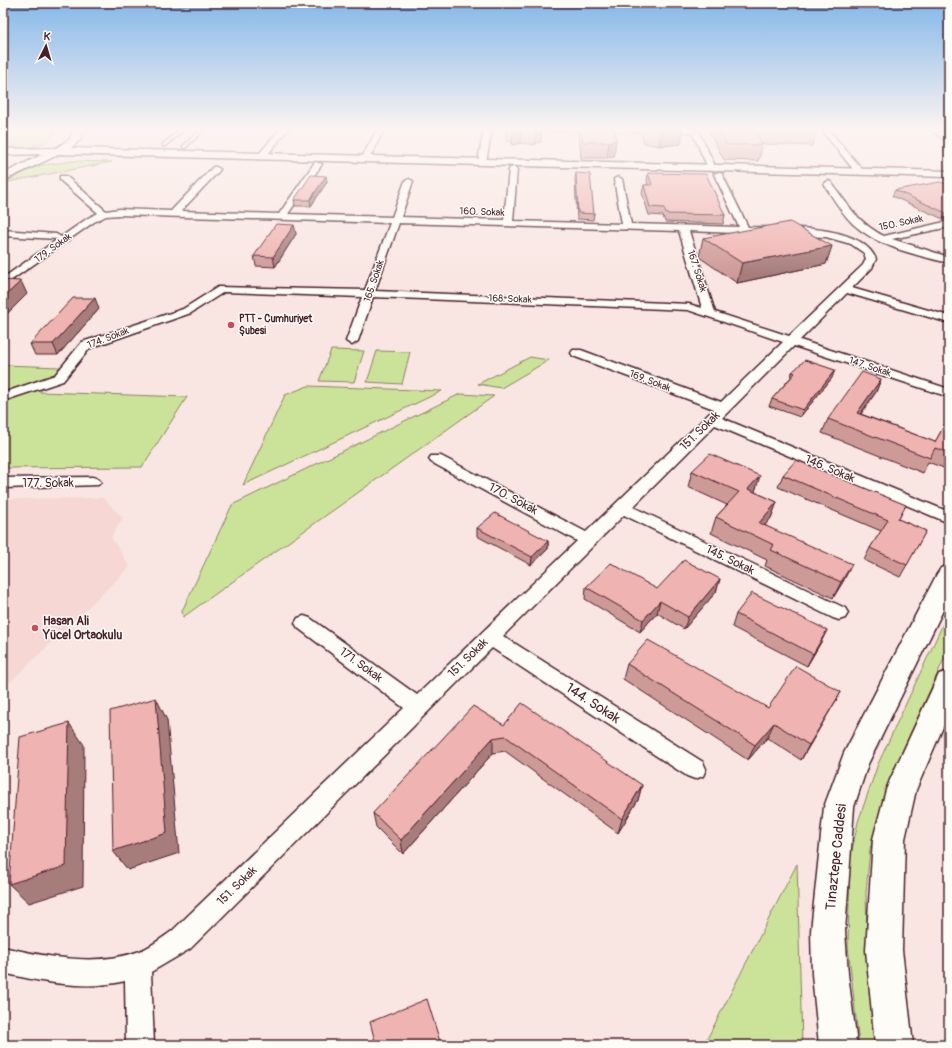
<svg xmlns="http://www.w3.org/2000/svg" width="952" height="1048" viewBox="0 0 952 1048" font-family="Pangolin,sans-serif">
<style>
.built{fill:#f6d7d3}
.green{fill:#cbe398;stroke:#8a8162}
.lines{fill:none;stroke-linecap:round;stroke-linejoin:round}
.lane-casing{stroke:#4a1f2b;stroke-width:3}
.street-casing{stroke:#4a1f2b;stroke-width:3}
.primary-casing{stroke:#4a1f2b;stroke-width:3}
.lane{fill:#fdfcf7;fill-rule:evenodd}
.street{fill:#fdfcf7;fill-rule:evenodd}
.primary{fill:#fdfcf7;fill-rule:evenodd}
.wall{fill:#ce9a98;stroke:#4a1f2b}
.shaded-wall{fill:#a77d7c;stroke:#4a1f2b}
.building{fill:#efb3b1;stroke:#4a1f2b}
.poi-dot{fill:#d1495b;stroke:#fdfcf7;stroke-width:1.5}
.labels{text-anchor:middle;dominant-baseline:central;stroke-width:3;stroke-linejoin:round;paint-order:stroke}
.far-street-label{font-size:10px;fill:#4a1f2b;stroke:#fdfcf7}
.far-poi-label{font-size:10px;font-weight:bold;fill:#4a1f2b;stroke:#fdfcf7;text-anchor:start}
.street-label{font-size:12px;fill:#4a1f2b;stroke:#fdfcf7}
.poi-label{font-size:12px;font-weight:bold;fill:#4a1f2b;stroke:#fdfcf7;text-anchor:start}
.near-street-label{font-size:14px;fill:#4a1f2b;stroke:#fdfcf7}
</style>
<rect width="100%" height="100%" fill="#f9e6e2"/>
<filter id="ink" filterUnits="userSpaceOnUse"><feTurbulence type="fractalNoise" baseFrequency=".025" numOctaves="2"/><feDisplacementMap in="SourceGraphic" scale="8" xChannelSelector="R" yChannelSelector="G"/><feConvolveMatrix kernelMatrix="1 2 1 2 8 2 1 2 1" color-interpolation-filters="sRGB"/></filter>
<g filter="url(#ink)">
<path class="built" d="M103,498l20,20 -12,19 19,30 -127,122v-190z"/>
<path class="green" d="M3,128h53c-7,22 -34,20 -53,21z
M72,161l40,1 -109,21 35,-17z
M331,350l33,1 -10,31 -35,-1z
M377,351l33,1 -8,32 -35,-2z
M530,357l19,3 -48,28 -23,-4z
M3,365l57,2 -20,25 147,5 -45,70 -139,1z
M308,386l134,5 -199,94 42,-90z
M460,394l34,2 -311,221 -1,-6 50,-106z
M949,611v37l-59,130 -20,71 -4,43 1,47 10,106h-18l-11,-99 2,-86 8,-38 20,-58z
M797,864l5,181h-98z"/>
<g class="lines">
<defs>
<path id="lane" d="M182,128h4l-21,18h-2v-2z
M202,128h4l-21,20h-2v-2z"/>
<path id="street" d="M281,128h8l-25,31h-6v-4z
M378,128h7l-16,31 -7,2 -1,-2z
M484,128h8l-6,34 -4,2 -4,-2z
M521,128h176l19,40 -4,2 -4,-2 -16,-36 -167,-2z
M820,128h7l36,42v4h-6z
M929,128h8l12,9v6z
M315,162l7,2 -34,50 104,3 13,-36 4,-2 4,2 -12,36 103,3 5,-51 4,-2 4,2 -4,52 109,3 -8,-45 4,-2 4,2 9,45 108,3 -25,-53 4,-2 4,2 26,53c34,1 112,-5 128,32l-4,9 -20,20 97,28v7l-102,-30 -47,47 149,49v8l-155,-51 -72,72 227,94v11l-234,-98 -82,82 212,101 3,5 -3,5 -6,2 -6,-2 -209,-103 -121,121 200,126 3,7 -3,7 -8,3 -8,-3 -195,-128 -302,301 -39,23 3,73h-28l-1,-64c-40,10 -83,1 -122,-8v-26c44,10 94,20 137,4 12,-5 22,-13 32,-20l232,-223 -106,-80 -3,-5 3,-5 6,-2 6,2 107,77 160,-154 -146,-79 -2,-3 2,-3h10l145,76 128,-123 -141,-53 -2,-3 2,-3h8l140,52 62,-60 -95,-32 -315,-13 -15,44 -6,4 -6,-4 16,-44 -138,-5 -33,21 -101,35 -27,33 -60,20v-8l52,-18 27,-33 101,-33 35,-22 147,3 25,-67 -271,-8 -13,1 -12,6 -91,64v-8l55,-39 -55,-3v-6l53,4 5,3 27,-19 10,-5 -38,-33v-4h6l40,35 13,-2 52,2 42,-44h3l4,2 -1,2 -38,40 98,3zM399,223l280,8 23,77 -13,-4 -314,-13zM689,231l137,6 25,7 13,9 2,6 -3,6 -74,71 -74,-24z
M828,181l3,1c15,21 28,42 53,54l65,-15v6l-57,12 57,18v6c-33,-8 -71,-16 -96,-39 -12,-12 -20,-26 -29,-40z
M93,477l5,2 3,3 -3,3 -95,3v-10z"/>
<path id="primary" d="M74,128h10l-4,12 -9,8 878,23v6l-889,-23 -57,27v-7l40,-20 -40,1v-6l53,-1 14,-9z
M949,565v33l-81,166 -14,43 -9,124 3,43 9,71h-38l-7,-71 -1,-43 13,-124 20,-54 93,-179 4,-6z
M949,671v42l-33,77 -11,49 -3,111 11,95h-38l-9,-95 7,-111 13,-49 4,-10 49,-106z"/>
</defs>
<use href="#lane" class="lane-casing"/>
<use href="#street" class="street-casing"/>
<use href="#primary" class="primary-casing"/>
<use href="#lane" class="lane"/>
<use href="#street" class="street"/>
<use href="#primary" class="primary"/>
</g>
<path class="wall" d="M506,128h36l-1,14 -6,1v2l-14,-2 -9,2v-3l-6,-1z
M579,128h35v28l-7,2h-26l-2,-26z
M642,128h41l-2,16 -22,2 -15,-3 -3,-10z
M707,128h106l3,4 -4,14 -50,-2 -3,15h-1v2l-34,-1z
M576,173l18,41 -1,6 -16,-1 -2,-40z
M648,173l77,42 -2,9 -58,-2 -2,-6 -14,-1 -7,-22 2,-8h4l-1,-4z
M326,176l1,6 -16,24h-16l-1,-6z
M949,185v33l-6,1 -51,-23 3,-6z
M294,225l2,9 -21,33 -19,-1 -2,-10z
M703,238l129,8 -6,18 -89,19 -38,-26z
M99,309l-41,46h-23l-5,-11z
M792,372l40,6 -32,39 -31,-11 3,-7 19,-22z
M881,379l-5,13 -15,22 74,28 14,-25v53l-21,-8 -5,11 -101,-40 6,-14z
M692,471l63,21 22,10 -6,16 -6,7 79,55 -11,18 -68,-32 2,-6 -56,-27 5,-16 11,-12 -39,-18z
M783,475l115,44 28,12 -26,46 -36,-17 6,-12 11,-17 -103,-44z
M477,528l71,13v8l-17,16 -54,-29z
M720,579l-4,13 -32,37 -27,-16 -17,19 -55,-33 1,-12 71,2z
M736,614l91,16 -6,12 -14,24 -75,-39z
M627,664l141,44 73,-16 -40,68 -34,-22 -19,22 -125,-81z
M504,725l138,60 -4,15 -20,33 -113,-82 -12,2 -90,101 -27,-27 -3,-14z"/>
<path class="shaded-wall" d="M520,128h1v15l-9,2 1,-15z
M536,128h6l-1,14 -6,1v2z
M683,129l-2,15 -22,2 2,-16z
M616,140l-2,16 -7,2 2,-16z
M326,176l1,6 -16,24 -1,-6z
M949,212v6l-6,1 3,-6z
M294,225l2,9 -21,33 -2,-10z
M832,246l-6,18 -89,19 5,-20z
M21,281l6,13 -24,24v-20z
M95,298l4,11 -41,46 -5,-11z
M835,370l-3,8 -32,39 3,-7z
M881,379l-5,13 -25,35 6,-14z
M760,476l-5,16 -7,-3z
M777,502l-6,16 -15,18 3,-13z
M906,505l-6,12 -9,14 7,-12z
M548,541v8l-17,16 1,-8z
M852,564l-8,16 -11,18 8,-16z
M720,579l-4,13 -32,37 4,-12z
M660,601l-3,12 -17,19 3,-12z
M827,630l-6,12 -14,24 6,-12z
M841,692l-9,15 -31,53 8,-15z
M156,698l11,22 12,133 -51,17 -15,-19z
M69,723l15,22 -1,141 -54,17 -20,-19z
M774,723l-7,15 -19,22 7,-15z
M493,738v15l-90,101 -2,-14z
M642,785l-4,15 -20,33 4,-14z"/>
<path class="building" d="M513,128h7l-7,2z
M524,128h12v1z
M581,128h33l2,12 -7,2h-26z
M646,128h37v1l-22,1z
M718,128h95l3,4 -63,-4 9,16h-2l1,1h-34z
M576,173l14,1 4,40 -16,-1z
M648,173l58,1 19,41 -59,-1 -2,-6 -14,-1 -6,-22h8z
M311,175l15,1 -16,24h-16z
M940,182l9,3v27l-3,1 -51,-23z
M790,222l42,24 -90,17 -39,-25z
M276,224l18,1 -21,32 -19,-1z
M3,280l18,1 -18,17z
M73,298h22l-42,46h-23z
M805,360l30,10 -32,40 -31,-11 23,-26 -3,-1z
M862,372l19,7 -24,34 78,29 14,-25v36l-14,-5 -5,10 -102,-39z
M710,454l50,22 -12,13 29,13 -18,21 93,41 -11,18 -70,-32 3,-5 -58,-28 23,-25 -47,-21z
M796,460l110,45 -8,14 28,12 -19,34 -37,-17 18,-28 -105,-45z
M495,513l53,28 -16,16 -55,-29z
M684,560l36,19 -32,38 -28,-16 -17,19 -57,-33 25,-24 46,26z
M752,593l75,37 -14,24 -77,-40z
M648,640l120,68 28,-42 45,26 -32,53 -35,-22 -19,22 -128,-81z
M156,698l11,135 -54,18 -3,-140z
M522,703l120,82 -20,34 -117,-83 -12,2 -92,102 -28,-27 100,-107 31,19z
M69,723l-3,143 -57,18 11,-147z
M427,999l14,46h-65l-6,-23z
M17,1043v2h-7z"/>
</g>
<linearGradient id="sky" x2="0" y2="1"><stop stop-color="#85b8e9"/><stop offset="0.47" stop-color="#fcf4f2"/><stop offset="1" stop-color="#fcf4f2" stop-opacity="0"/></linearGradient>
<rect width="952" height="275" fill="url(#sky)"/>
<g class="poi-dot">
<circle cx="231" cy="325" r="4"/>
<circle cx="35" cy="628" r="4"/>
</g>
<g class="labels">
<g class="far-street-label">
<text transform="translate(482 212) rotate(2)">160. Sokak</text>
<text transform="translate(901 223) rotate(-12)">150. Sokak</text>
<text transform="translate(53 248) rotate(-36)">179. Sokak</text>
<text transform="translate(697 271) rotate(72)">167. Sokak</text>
<text transform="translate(374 281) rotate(-71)">165. Sokak</text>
<text transform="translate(510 299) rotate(2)">168. Sokak</text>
<text transform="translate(108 338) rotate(-21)">174. Sokak</text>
<text transform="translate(870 367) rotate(18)">147. Sokak</text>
<text transform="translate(650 381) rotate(21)">169. Sokak</text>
</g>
<g class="far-poi-label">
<text x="239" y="319">PTT - Cumhuriyet<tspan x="239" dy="12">Şubesi</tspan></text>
</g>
<g class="street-label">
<text transform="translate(700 431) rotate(-44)">151. Sokak</text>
<text transform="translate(830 469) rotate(23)">146. Sokak</text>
<text x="48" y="483">177. Sokak</text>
<text transform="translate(513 499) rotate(28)">170. Sokak</text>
<text transform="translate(730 560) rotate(26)">145. Sokak</text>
<text transform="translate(468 658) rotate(-44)">151. Sokak</text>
<text transform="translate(361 665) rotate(36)">171. Sokak</text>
<text transform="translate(237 886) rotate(-44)">151. Sokak</text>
</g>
<g class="poi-label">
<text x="43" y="621">Hasan Ali<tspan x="43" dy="14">Yücel Ortaokulu</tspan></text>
</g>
<g class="near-street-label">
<text transform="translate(593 703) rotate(33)">144. Sokak</text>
<text transform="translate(836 857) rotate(-84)">Tınaztepe Caddesi</text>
</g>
</g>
<rect width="952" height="1048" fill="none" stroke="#fdfcf7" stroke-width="16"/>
<rect x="8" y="8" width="936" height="1032" fill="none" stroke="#4a1f2b" stroke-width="1.5" filter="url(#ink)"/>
<g transform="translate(46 46) rotate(5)" stroke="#fdfcf7" stroke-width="3" paint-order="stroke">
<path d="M0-3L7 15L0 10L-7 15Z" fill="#4a1f2b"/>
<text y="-6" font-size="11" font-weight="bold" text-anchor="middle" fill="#4a1f2b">K</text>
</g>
</svg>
